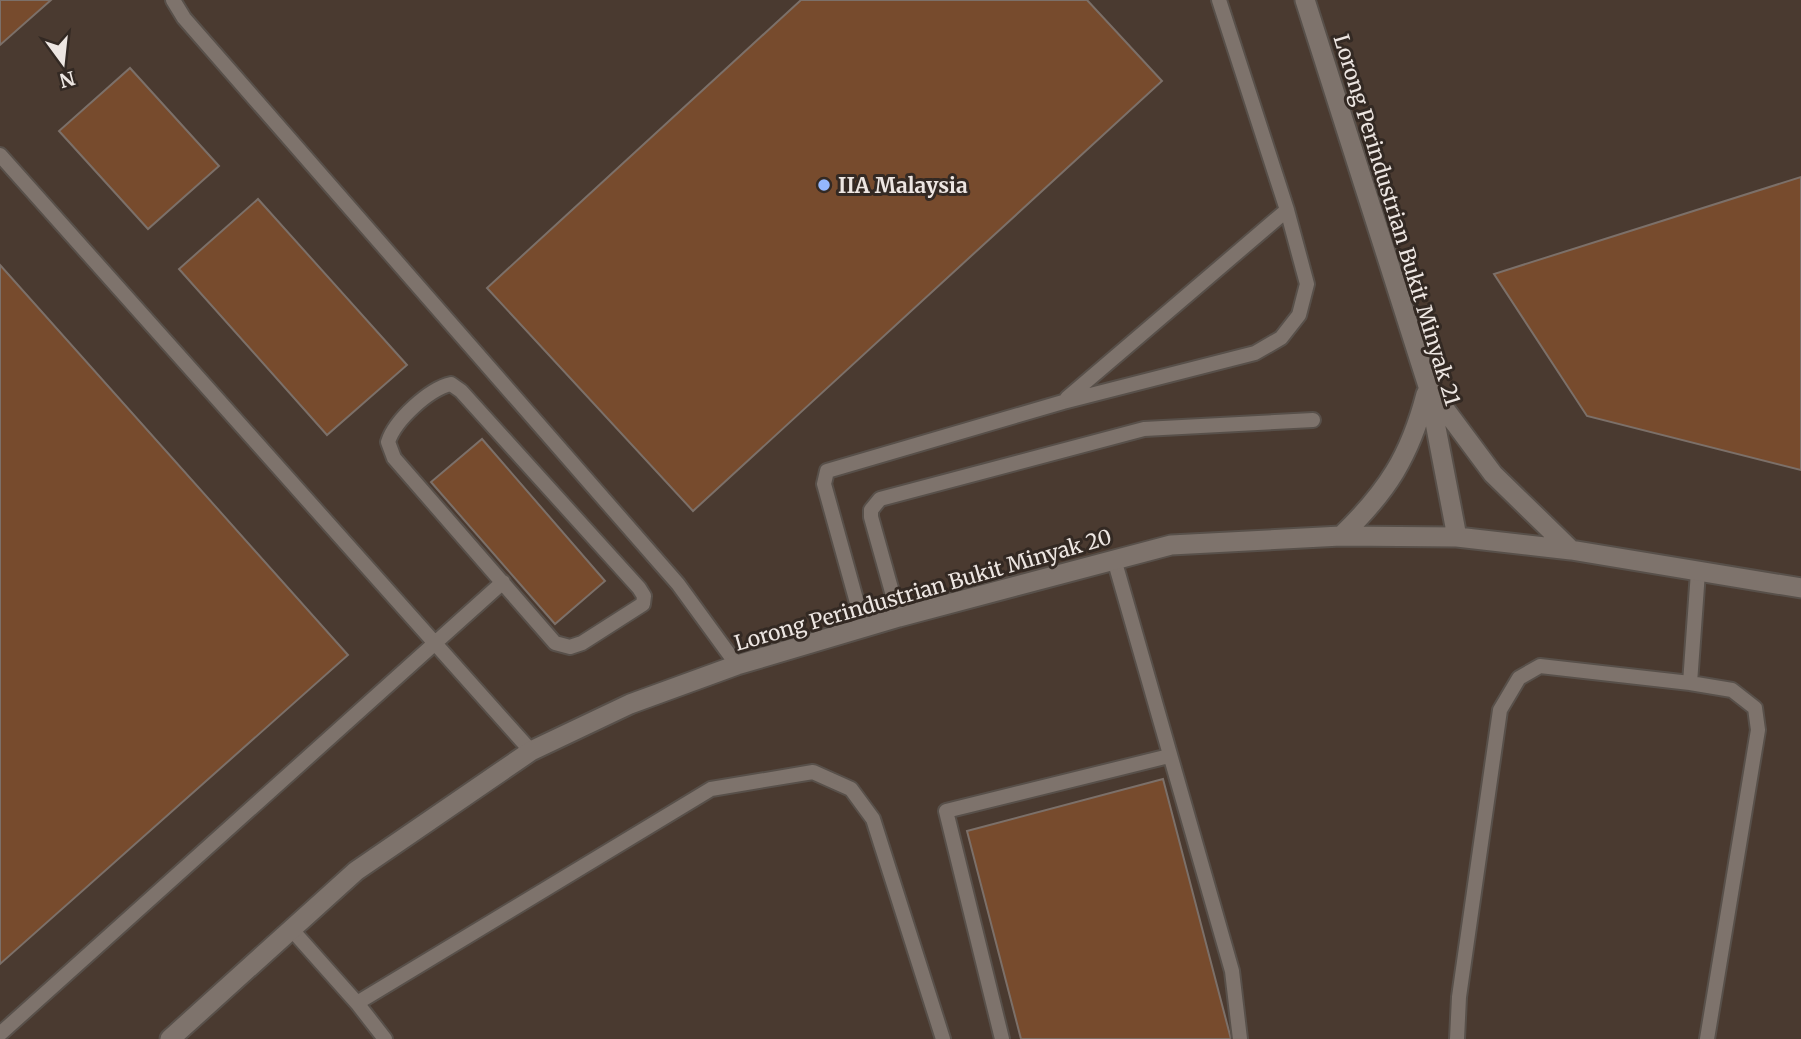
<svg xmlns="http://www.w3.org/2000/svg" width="1801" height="1039" viewBox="0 0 1801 1039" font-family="Merriweather,serif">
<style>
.built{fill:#4a3a30}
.building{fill:#774b2d;stroke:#7c7069;stroke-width:2}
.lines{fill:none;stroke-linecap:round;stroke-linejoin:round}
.service-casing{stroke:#58504a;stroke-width:18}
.minor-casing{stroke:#58504a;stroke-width:23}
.service{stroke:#7e736c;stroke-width:14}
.minor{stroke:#7e736c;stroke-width:19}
.poi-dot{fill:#94b7fd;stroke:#332923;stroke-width:2.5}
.labels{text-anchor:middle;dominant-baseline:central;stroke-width:6;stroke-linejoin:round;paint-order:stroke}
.poi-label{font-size:21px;font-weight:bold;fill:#ede6e2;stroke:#332923;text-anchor:start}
.street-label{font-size:21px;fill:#ede6e2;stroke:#332923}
</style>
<rect width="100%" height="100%" fill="#3d332d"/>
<path class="built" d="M0,0h1801v1039h-1801z"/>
<path class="building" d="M0,0h51l-51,45z
M801,0h286l75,81 -469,430 -206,-223z
M130,68l89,98 -71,63 -89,-98z
M1801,177v293l-214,-54 -93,-142z
M258,199l149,166 -80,70 -148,-166z
M0,265l348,390 -348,309z
M482,439l123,142 -50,43 -124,-142z
M1163,779l68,260h-210l-54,-208z"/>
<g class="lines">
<defs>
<path id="service" d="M173,0l11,18 494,566 59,81
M0,155l531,596
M451,384l10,7 178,197 5,8 -1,8 -61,39 -12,4 -15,-4 -161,-185 -6,-16c7,-22 41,-53 63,-58z
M1067,398l220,-188
M1114,559l118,412 8,68
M1698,572l-8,111 42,7 23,18 3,22 -51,309
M899,617l-28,-100v-7l9,-11 264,-70 169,-9
M864,628l-40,-144 3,-13 236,-69 192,-49 26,-15 18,-23 8,-31 -20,-74 -68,-210
M293,931l64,72 354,-214 102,-17 38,17 22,30 70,220
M357,1003l28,36
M0,1034l503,-452
M1002,1039l-56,-228 223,-55
M1457,1039l2,-42 41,-287 19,-32 21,-12 150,17"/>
<path id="minor" d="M1305,0l123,386 29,151
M1432,392l61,82 78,76
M1341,536c46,-44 69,-80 85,-142
M170,1039l186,-168 175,-120 99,-47 107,-39 162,-48 272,-72 170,-9 116,1 114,13 230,38"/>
</defs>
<use href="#service" class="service-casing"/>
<use href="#minor" class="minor-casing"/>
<use href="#service" class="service"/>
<use href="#minor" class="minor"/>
</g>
<circle class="poi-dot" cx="824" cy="185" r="7"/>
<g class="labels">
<g class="poi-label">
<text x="838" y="185">IIA Malaysia</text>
</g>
<g class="street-label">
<text transform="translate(1397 220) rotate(73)">Lorong Perindustrian Bukit Minyak 21</text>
<text transform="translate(923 590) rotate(-16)">Lorong Perindustrian Bukit Minyak 20</text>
</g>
</g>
<g transform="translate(63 63) rotate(165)" stroke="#332923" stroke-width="5" paint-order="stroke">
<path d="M0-5L12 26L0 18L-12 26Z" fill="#ede6e2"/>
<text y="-10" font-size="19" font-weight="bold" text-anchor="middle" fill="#ede6e2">N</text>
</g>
</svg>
